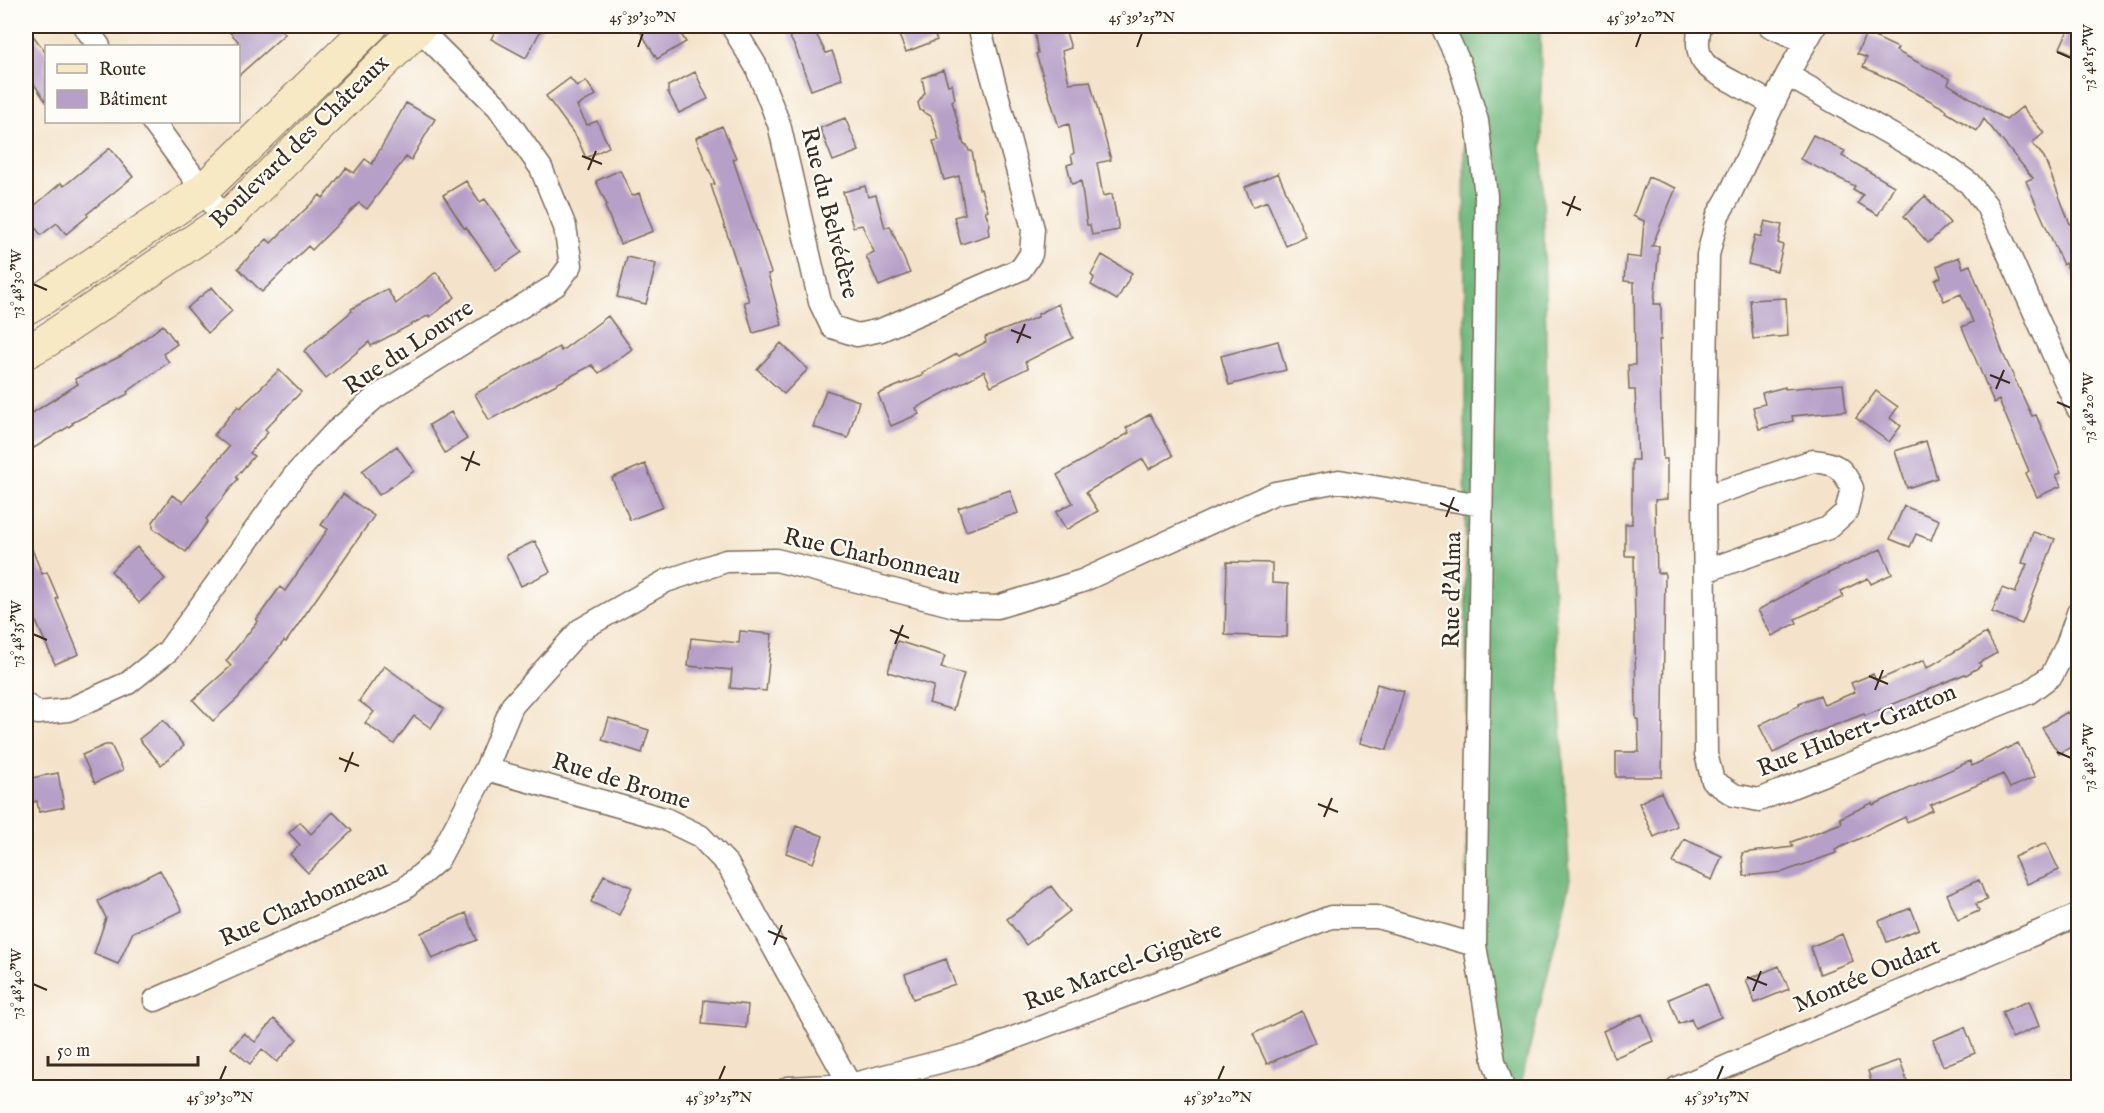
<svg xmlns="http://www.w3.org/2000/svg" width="2104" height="1113" viewBox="0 0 2104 1113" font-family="'IM FELL English',serif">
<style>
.forest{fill:#70b87e;stroke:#56714e;stroke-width:1.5}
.building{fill:#b7a0c8}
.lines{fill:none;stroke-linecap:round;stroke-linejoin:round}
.street-casing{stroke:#7c6b5a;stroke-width:25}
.secondary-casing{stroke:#7c6b5a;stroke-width:35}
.street{stroke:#fff;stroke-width:22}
.secondary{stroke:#f6e9c3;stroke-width:33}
.ticks{fill:none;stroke:#3b2a1e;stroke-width:2}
.labels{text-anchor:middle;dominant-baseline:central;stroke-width:4.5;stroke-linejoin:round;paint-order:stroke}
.street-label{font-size:24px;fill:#3b2a1e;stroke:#fdfcf7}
.neatline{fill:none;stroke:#3b2a1e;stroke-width:2}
.ticks-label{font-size:15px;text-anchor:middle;fill:#3b2a1e}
</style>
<rect width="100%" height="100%" fill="#fdfcf7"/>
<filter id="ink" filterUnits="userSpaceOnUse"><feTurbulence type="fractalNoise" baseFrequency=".0167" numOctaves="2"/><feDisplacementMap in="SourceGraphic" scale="12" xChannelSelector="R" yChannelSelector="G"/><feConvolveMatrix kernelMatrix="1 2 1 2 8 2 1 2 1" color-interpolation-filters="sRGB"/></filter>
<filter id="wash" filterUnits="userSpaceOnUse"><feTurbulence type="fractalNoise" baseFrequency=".008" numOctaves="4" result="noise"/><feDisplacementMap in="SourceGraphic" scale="24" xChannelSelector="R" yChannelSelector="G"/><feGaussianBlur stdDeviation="1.35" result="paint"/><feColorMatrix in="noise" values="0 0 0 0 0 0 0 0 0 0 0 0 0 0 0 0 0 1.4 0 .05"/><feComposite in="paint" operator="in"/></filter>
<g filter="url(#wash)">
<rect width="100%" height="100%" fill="#f4e3ca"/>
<path class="forest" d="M1444,26h96l9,484 21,373 -50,204 -32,-1 -21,-139 -3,-869z"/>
<g id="blocks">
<path class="building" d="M26,26l20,27v49l-20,-30z
M224,26h54l7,8 -47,42v-35z
M498,26h45l-17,32 -35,-19z
M637,26h39l10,16 -29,17z
M784,26h28l14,27 6,-2 10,28 -31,11 -15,-41z
M895,26h35l7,14 -31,12z
M1047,26h17l7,22 -9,3 7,32 21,-2 21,79 -14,3 6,33 9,-2 7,36 -27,5 -2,-10h-3l-6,-44 -9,3 -5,-19 6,-2 -2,-8 3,-2 -5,-29 -10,3 -23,-73 2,-1 -4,-23z
M2070,26h9v31l-19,-9z
M1866,33l32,15 -2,3 54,28 -2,5 58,36 16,-13 22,26 -12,10 12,14 26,67 2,-1 7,15v55l-14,-30 -2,2 -37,-84 7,-3 -49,-59 -7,12 -31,-19 1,-2 -47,-26 -37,-17 4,-9 -10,-4z
M943,70l5,15 4,-1 3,15 -3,2 12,44h3l2,6h3l7,38h2l7,22h-3l5,14 -2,2 1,8 -28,9 -7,-27 11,-3 -6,-38 -15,4 -11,-39 6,-1 -8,-24 -11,-6 -2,-7 7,-10 -3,-15z
M695,72l13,27 -29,14 -11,-21v-6z
M570,78l7,9 9,-6 10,14 -19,11 10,19 10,-4 12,26 -23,11 -9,-20 -31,-42z
M406,103l29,16 -24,41 -5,-3 -39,52 -8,-6 -47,47 -4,-4 -46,46 -24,-24 29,-29 4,4 49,-48 3,3 23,-30 8,5 11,-14 7,5z
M845,118l14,33 -26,10 -13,-33z
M722,126l14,32 -3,1 38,114 -3,1 14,51 -29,8 -9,-31 5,-1 -38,-116 4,-1 -19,-46z
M1813,135l32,16 -3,5 52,30 -16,29 -20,-12 5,-8 -10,-6 2,-3 -55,-27z
M110,148l23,29 -46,37 1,2 -22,18 -9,-11 -16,12 -15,-19v-3l35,-30 3,3z
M620,170l12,26 7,-3 14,38 -33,13 -15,-38 2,-1 -11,-24z
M1278,173l28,64 -20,9 -19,-45 -14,6 -8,-20z
M1648,177l28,11 -24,58h7l-5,58h7v36h-2l2,73 2,46h4v40l-12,1 2,73h8l-3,204h-46v-25h23l-1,-33h-2l-2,-163h-9v-32h7v-64h6l-3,-70h-6l-1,-25h7l-1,-83 -10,-1 2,-25 15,2 3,-37 -11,-5z
M466,181l14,21 5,-3 37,53 -26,18 -30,-43 -2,1 -21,-33z
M865,186l3,11 8,-2 9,33 5,-2 20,47 -31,13 -13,-30 8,-4 -12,-27 -9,2 -10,-35z
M1925,196l25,27 -22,20 -24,-27z
M1765,221l17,4 -4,18 5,2 -6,26 -29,-7 7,-29 6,2z
M1102,255l30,18 -15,27 -26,-15 3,-7 -3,-3z
M627,257l29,7 -10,40 -29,-7z
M1959,257l4,11 7,-3 34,91 28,60 4,-1 25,58 -5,2 5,11 -24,11 -11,-24 3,-2 -30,-71 -5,3 -32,-76 11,-5 -12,-28 -17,7 -9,-21 6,-3 -4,-11z
M436,272l19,25 -25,20 -1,-2 -58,31 -2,-4 -43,36 -22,-27 48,-40 -1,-2 36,-20 9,15z
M212,287l20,24 -24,22 -21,-25z
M1786,298l2,38 -35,3 -3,-39z
M1058,304l15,34 -48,24 3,6 -37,18 -7,-15 -68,37 3,6 -28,12 -13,-32 45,-19 -1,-2 35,-19 2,2 27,-14 -1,-5 53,-20v-3z
M608,316l24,33 -33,24 -7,-8 -103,55 -14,-26 84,-47 2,4z
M163,325l14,19 -14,10 6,8 -42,30 1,2 -56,29 1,1 -39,24 -8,-13v-18l52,-33 -3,-5 46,-23z
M1278,341l8,29 -57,15 -8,-29z
M781,343l27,26 -24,25 -27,-25z
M279,370l22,22 -36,37 3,3 -18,21 4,3 -18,21 2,2 -32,40 2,2 -22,31 -33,-24v-6l19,-27 11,7 46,-55 -15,-12 24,-29 2,2z
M1843,384l3,27 -54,5 1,5 -34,8 -6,-22 12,-3 -3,-11 23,-6v2z
M826,390l33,11 -11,37 -35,-11z
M1876,391l22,16 -8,11 11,8 -12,16 -33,-24z
M451,412l16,27 -22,14 -16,-28z
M1150,414l23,42 -24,13 -6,-10 -57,33 12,19 -32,19 -10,-18 17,-9 -16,-28 72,-42 -3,-5z
M1926,441l11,37 -30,10 -12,-37z
M397,446l17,25 -35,24 -17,-24z
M645,464l18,43 -33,13 -18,-42z
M1010,490l8,23 -52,18 -8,-23z
M343,494l31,22 -88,126 -2,-1 -46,57 -25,23 -20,-21 38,-34 -5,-5 32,-40 -2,-1 24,-33 5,4 43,-62 -7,-4z
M1904,506l35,14 -8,20 -15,-6 -6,13 -20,-8z
M2033,532l22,7 -33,85 -30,-12 10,-24 13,5 12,-29 -5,-1z
M26,534l16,40 5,-2 11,26 -2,1 23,55 -24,10 -29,-65z
M535,541l15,31 -29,14 -15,-31z
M137,547l28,32 -26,24 -28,-32z
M1881,549l11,25 -21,10 -3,-6 -27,13 2,6 -48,22 2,4 -25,13 -14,-26 47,-26z
M1227,562l45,1v20l16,1 -1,53 -62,-2z
M740,631l32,3 -6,57 -36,-3 2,-18 -44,-4 3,-28 48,5z
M1986,633l11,20 -18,10 2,3 -15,9 -1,-1 -100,42 -1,-2 -52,20 -39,19 -14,-28 41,-20 -1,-2 21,-8 4,10 31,-13 -4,-9 22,-9 3,7 48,-21 3,8z
M897,641l48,15 -4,12 23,6 -11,36 -24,-7 5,-17 -46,-14z
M384,666l60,43 -13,19 -17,-12 -20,28 -29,-21 9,-11 -15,-11z
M1377,684l27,8 -17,58 -27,-7z
M2067,712l12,18v12l-20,12 -17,-26z
M609,718l40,12 -7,23 -40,-13z
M163,720l21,26 -23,19 -22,-26z
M2018,743l17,34 -25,11 -7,-14 -73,31 3,5 -26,12 -2,-5 -70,33 1,3 -53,19 -39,4 -2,-23 51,-6 -2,-5 51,-19 -2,-5 32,-15 1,2 97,-44 2,5z
M105,745h6l12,25 -28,13 -13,-28z
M58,773l6,34 -25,5 -2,-11 -8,2 -3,-24z
M1661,792l16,34 -23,11 -15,-34z
M333,812l19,19 -44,42 -18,-19 10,-9 -11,-12 11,-11 11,12z
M796,826l27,10 -10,27 -27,-10z
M1684,839l38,17 -10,24 -39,-17z
M2046,843l13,27 -32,14 -13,-27z
M160,870l22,41 -49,21 -15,32 -24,-10 12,-36 -8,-17z
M604,875l28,12 -13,28 -28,-13z
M1979,880l8,20 -11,4 3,7 -21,9 -11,-26z
M1051,886l19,25 -44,34 -19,-26z
M1911,908l8,21 -32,13 -8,-21z
M466,913l11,27 -45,19 -11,-26z
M1842,934l11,27 -33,13 -10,-27z
M946,959l9,25 -42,15 -8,-25z
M1779,966l10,23 -34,14 -9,-23z
M1707,983l14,34 -26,11 -4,-9 -12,5 -10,-25z
M704,1000l44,5 -2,23 -44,-4z
M2029,1001l10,25 -27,12 -10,-26z
M1302,1011l14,31 -49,22 -14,-30z
M1642,1014l11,27 -39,17 -11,-27z
M274,1019l23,20 -20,23 -15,-13 -12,15 -19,-16 13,-15 11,9z
M1965,1027l10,26 -32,13 -10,-26z
M1900,1060l9,28h-36l-5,-17z"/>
</g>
</g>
<g filter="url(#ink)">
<use href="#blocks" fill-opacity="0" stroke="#7c6b5a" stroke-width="1.5"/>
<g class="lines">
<defs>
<path id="street" d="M84,26l15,20
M732,26l24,40 23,58 41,178 12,25 25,8 24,-5 140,-61 10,-15 2,-25 -54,-203
M1442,26l17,36 18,59 9,75 -11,749 19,116 9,27
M1700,26c-8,35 6,42 35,57 12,7 25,14 38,21
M1770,26l35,16
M1815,26l-28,49 -59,123 -10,17 -10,40 -4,242 2,257 7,27 21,14 25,5 269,-107 24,-18 15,-30 11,-32
M1787,75l154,88 28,20 18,23 91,203
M153,122l72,98
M1704,497l109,-36c23,2 29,6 39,27l-6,24 -18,16 -123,43
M26,705l12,8 30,-3 60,-27 40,-32 126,-175 41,-44 41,-35 180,-112 15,-20 -6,-38 -24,-59 -43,-61 -82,-81
M486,769l179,50 35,17 28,29 122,220
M155,1000l249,-111 34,-29 48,-91 26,-63 68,-76 86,-49 60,-20 50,-1 179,46 42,1 85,-26 193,-88 64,-12 142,24
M788,1088l62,-3 124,-32 357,-136h46l98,28
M1677,1088l401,-173"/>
<path id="secondary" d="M26,308l17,-10 159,-107 169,-165
M26,352l20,-11 179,-121 195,-194"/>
</defs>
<use href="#street" class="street-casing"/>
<use href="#secondary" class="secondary-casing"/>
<use href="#street" class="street"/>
<use href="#secondary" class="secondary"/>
</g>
</g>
<path class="ticks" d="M638,47l5,-14M1137,47l5,-14M1636,47l5,-14M2057,52l14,6M582,156l20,8M588,170l8,-19M1562,202l19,8M1567,216l8,-20M33,284l14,6M1011,330l20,8M1017,343l8,-19M1990,375l20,8M1996,389l8,-19M2057,402l14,6M461,457l19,8M466,471l8,-20M1440,503l19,8M1446,517l8,-20M890,630l19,8M33,634l14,6M895,644l8,-19M1869,676l19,8M1875,690l8,-20M2057,752l14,6M339,758l20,8M345,772l8,-20M1318,804l20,8M1324,817l8,-19M768,931l19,8M774,945l8,-20M1747,977l20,8M33,984l14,6M1753,991l8,-20M220,1080l6,-14M719,1080l6,-14M1218,1080l6,-14M1717,1080l6,-14"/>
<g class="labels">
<g class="street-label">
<text transform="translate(300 142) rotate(-44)">Boulevard des Châteaux</text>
<text transform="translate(829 213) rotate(76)">Rue du Belvédère</text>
<text transform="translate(409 348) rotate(-34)">Rue du Louvre</text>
<text transform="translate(872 557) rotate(13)">Rue Charbonneau</text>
<text transform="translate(1453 590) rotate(-89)">Rue d'Alma</text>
<text transform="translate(1857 731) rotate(-22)">Rue Hubert-Gratton</text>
<text transform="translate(621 782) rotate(17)">Rue de Brome</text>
<text transform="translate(304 904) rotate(-24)">Rue Charbonneau</text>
<text transform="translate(1123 967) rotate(-21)">Rue Marcel-Giguère</text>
<text transform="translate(1867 976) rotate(-23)">Montée Oudart</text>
</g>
</g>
<rect width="2104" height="1113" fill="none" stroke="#fdfcf7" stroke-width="66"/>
<rect x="45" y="45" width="195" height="78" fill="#fdfcf7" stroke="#afa8a0" stroke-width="1.5"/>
<rect x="57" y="64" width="30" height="9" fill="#f6e9c3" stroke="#afa8a0" stroke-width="1.5"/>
<text x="99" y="75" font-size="18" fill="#3b2a1e">Route</text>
<rect x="57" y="90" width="30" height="18" fill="#b7a0c8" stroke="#afa8a0" stroke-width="1.5"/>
<text x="99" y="105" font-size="18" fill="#3b2a1e">Bâtiment</text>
<path d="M48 1056v9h150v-9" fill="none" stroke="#3b2a1e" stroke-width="3"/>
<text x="57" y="1056" font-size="18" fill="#3b2a1e" stroke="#fdfcf7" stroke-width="4.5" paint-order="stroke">50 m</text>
<rect x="33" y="33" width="2038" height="1047" class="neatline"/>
<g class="ticks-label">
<text x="643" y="22">45°39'30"N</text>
<text x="1142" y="22">45°39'25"N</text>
<text x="1641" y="22">45°39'20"N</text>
<text transform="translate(2088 58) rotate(-90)" y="5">73°48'15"W</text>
<text transform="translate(16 284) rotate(-90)" y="5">73°48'30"W</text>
<text transform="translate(2088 408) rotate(-90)" y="5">73°48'20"W</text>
<text transform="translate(16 634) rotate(-90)" y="5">73°48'35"W</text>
<text transform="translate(2088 758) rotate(-90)" y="5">73°48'25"W</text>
<text transform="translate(16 984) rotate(-90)" y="5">73°48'40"W</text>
<text x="220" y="1102">45°39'30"N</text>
<text x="719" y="1102">45°39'25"N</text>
<text x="1218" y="1102">45°39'20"N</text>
<text x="1717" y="1102">45°39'15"N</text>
</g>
</svg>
